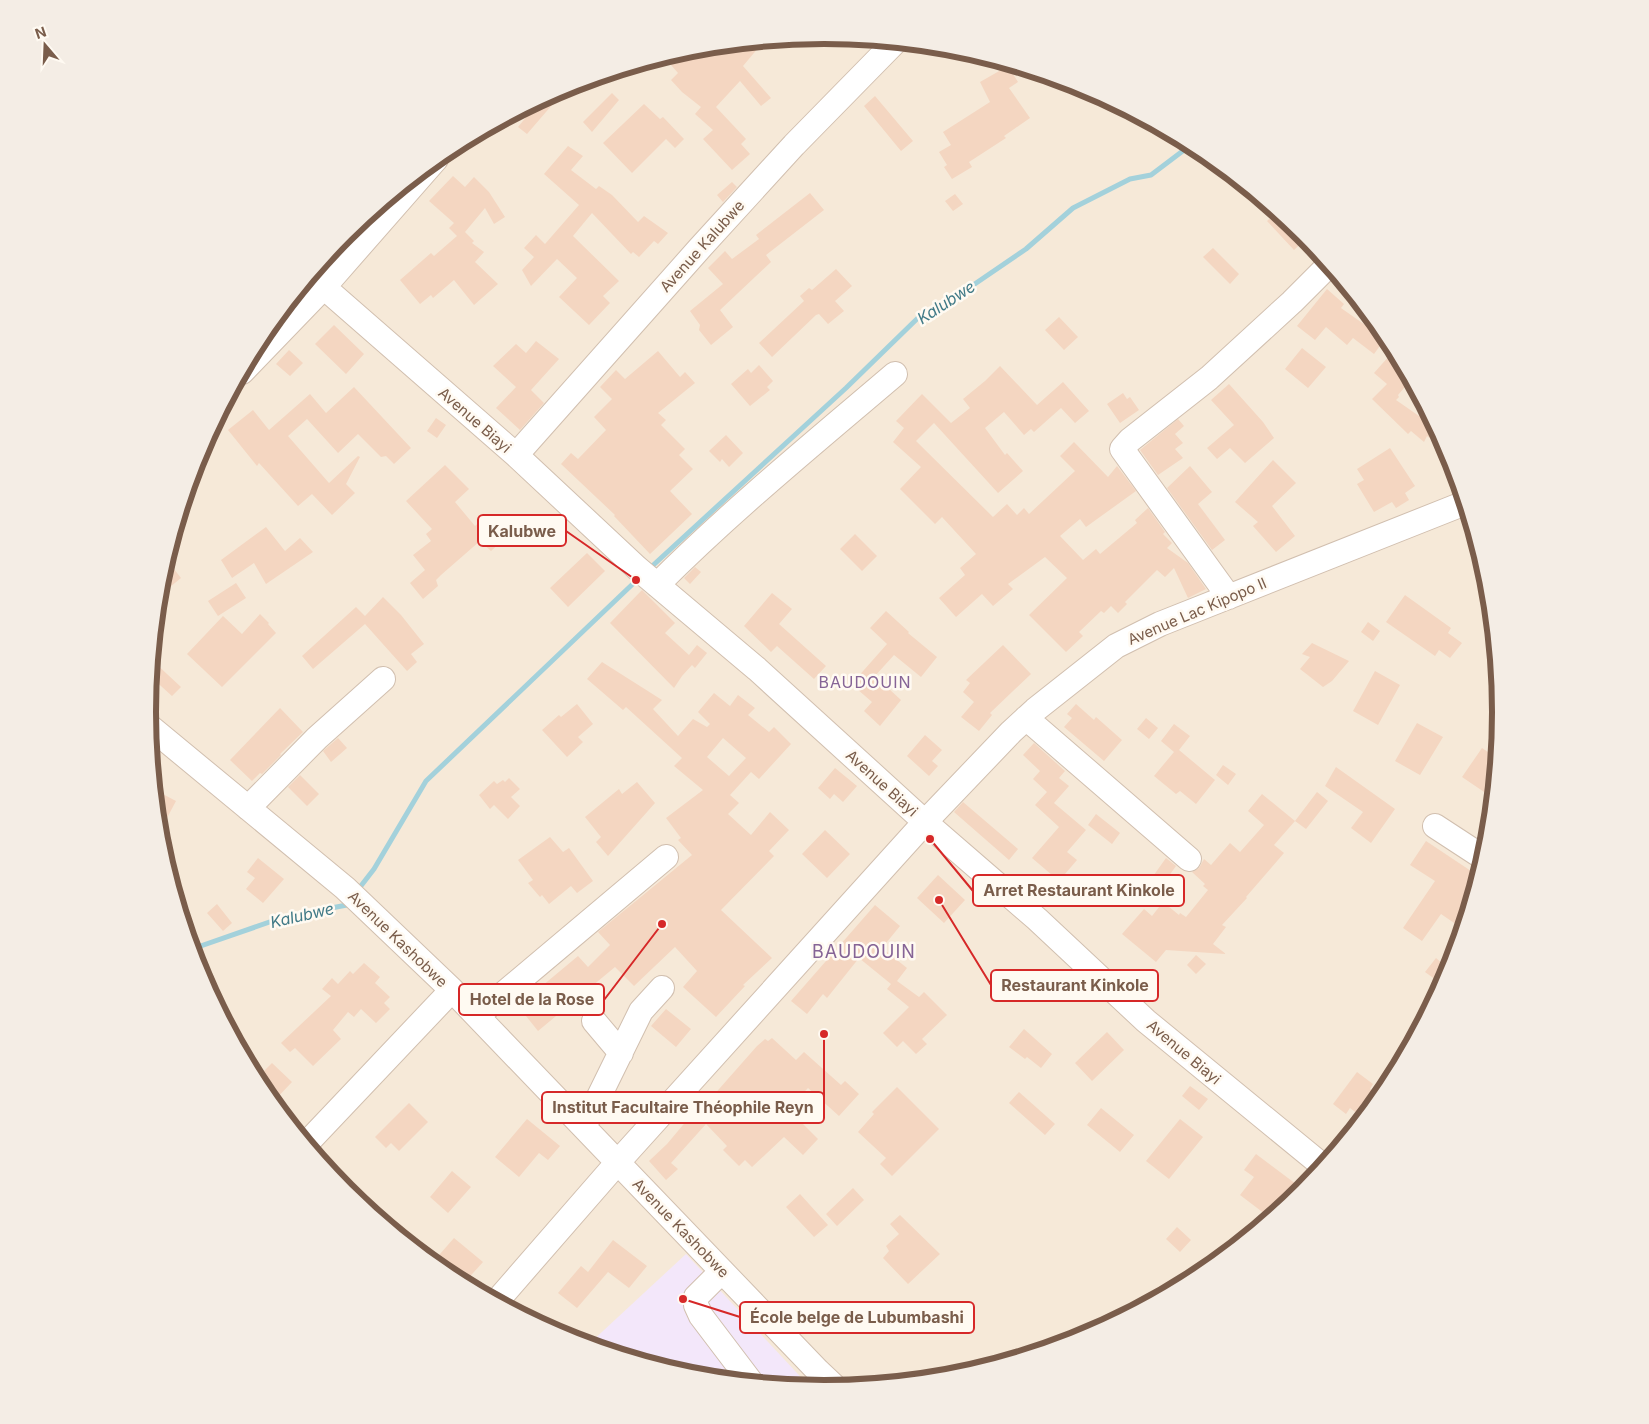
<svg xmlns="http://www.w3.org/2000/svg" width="1649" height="1424" viewBox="0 0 1649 1424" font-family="Inter,sans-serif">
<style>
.residential{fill:#f6e9d8}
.education{fill:#f3e7fa}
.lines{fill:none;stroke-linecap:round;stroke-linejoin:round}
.stream{stroke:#a3d1db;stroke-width:5}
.building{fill:#f4d6c1;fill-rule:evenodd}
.minor-casing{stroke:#d1bfaf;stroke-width:26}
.minor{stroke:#fff;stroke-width:24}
.labels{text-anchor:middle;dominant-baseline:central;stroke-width:5;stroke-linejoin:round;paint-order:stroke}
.street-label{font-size:15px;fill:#7a5d4b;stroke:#fffaf2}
.water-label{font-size:16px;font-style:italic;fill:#417a87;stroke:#fffaf2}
.neighbourhood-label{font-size:16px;letter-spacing:1px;fill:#866496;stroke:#fffaf2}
.quarter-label{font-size:18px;letter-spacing:1px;fill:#866496;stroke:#fffaf2}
.rim{fill:none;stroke:#7a5d4b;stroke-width:6}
.leader{fill:none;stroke:#d62828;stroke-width:2}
.callout-dot{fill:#d62828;stroke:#fffaf2;stroke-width:2}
.callout{fill:#fffaf2;stroke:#d62828;stroke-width:2}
.callout-label{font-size:16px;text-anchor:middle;font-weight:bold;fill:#7a5d4b}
</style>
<rect width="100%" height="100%" fill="#fdf6eb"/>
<path class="residential" d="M149 712a675 675 0 1 1 1350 0a675 675 0 1 1-1350 0Z"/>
<path class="education" d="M686,1254l125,134 -119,-12 -103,-32z"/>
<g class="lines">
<path class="stream" d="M649,569l197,-181 76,-74 41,-22 63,-43 47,-41 57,-29 21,-4 41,-31
M357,891l17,-22 52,-88 213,-203
M192,949l92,-32 63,-12 2,-3"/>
</g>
<path class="building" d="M764,41l-21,25 28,32 -10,8 -21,-25 -24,26 30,32 -5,5 9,10 -18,16 -29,-31 10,-9 -18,-16 6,-7 -19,-15 -11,-12 7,-7 -14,-16 29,-9 20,-2 8,9 12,-11z
M1008,66l10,16 -9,6 21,30 -26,18 2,2 -37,24 3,5 -20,12 -8,-12 3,-2 -8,-13 12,-7 -8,-13 47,-30 -10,-20z
M612,93l7,7 -27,32 -9,-10z
M875,96l38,45 -12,10 -37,-45z
M544,98l8,7 -25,29 -9,-7 22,-27z
M644,104l16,15 3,-2 21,22 -9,9 -9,-9 -34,34 -29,-30z
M568,146l15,10 -12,14 25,19 3,-3 13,9 26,27 6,-6 24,17 -10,11 -4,-3 -15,16 -6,-5 -2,2 -39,-41 -19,23 46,45 -16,15 7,7 -21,22 -30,-28 18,-19 -20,-19 -26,27 -9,-16 12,-13 -10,-9 12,-13 9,9 34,-39 -35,-31z
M453,176l12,11 9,-10 15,15 16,25 -11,7 -9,-16 -20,24 9,9 -2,2 12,9 -9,10 23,22 -24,21 -20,-25 -21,18 -2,-3 -11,9 -20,-24 31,-27 3,3 23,-20 -8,-8 5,-5 -25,-22z
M732,182l5,5 -14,15 -6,-7z
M810,193l14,17 -58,45 5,7 -51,48 13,17 -22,18 -12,-15 1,-5 -10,-14 33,-27 -15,-16 17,-17 7,8 27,-20 -3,-4z
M955,194l8,10 -10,7 -8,-10z
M1277,212l30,26 -13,12 -27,-29z
M1213,248l26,26 -9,10 -27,-27z
M836,269l16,17 -17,15 9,10 -16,13 -9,-10 -3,1 -44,42 -13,-14 45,-42 -4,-5 9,-8 3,2z
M1327,289l17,15 -3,4 44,31 -11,15 -21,-16 -6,7 -21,-18 -11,13 -18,-14z
M1059,317l19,20 -14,13 -19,-20z
M334,325l30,29 -18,20 -31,-30z
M536,341l23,18 -28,31 13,13 -24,27 -24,-22 20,-21 -23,-21 23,-22 10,9z
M1302,348l24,19 -18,21 -23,-19z
M289,350l14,13 -13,13 -14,-12z
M658,351l22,26 5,-5 10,11 -37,30 8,7 -5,5 24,24 -6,6 14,14 -23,22 22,23 -42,40 -36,-38 1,-1 -54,-51 10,-11 7,6 28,-29 -12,-13 18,-18 -12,-12 16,-17 9,9z
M1390,355l14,12 7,13 -13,15 1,2 -3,3 23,16 7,-7 24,43 -23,-16 -3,6 -13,-11 -3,3 -36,-35 15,-15 -13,-11z
M759,365l14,16 -6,6 3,3 -20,16 -19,-22 17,-15 3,4z
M1000,366l37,39 26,-23 26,29 -14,12 -14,-15 -27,24 -3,-3 -7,6 -20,-23 -19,16 20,27 2,-2 16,18 -25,22 -64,-70 -18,18 77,76 14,-13 10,11 7,-7 5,6 46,-43 -15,-15 14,-14 34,35 9,-11 19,25 -50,36 -6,-8 -20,17 23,24 13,-11 4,5 37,-31 -2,-3 13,-12 17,24 -2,2 9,9 -5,5 21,15 18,26 -18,9 -14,-30 -9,9 -8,-7 -32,32 2,2 -9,9 -7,-7 -7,7 -3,-2 -22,21 4,4 -17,16 -37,-37 38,-37 -22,-21 -37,27 5,5 -20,17 -11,-12 -26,23 -17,-19 26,-23 -5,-7 16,-14 -34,-37 -7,7 -35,-35 21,-22 -28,-25 11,-14 -8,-7 26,-27 29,29 19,-15 -7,-9 22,-18z
M1229,384l34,38 11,16 -29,25 -15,-15 -13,11 -10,-11 27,-23 -23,-25z
M354,387l57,61 -17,16 -8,-8 -5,1 -23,-23 -20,19 -31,-34 -19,17 41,47 29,-27 2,1 -14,27 9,9 -23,22 -20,-21 -14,12 -39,-43 -2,3 -29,-36 25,-20 16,20 41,-36 16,19z
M1123,393l4,6 3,-2 9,13 -19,13 -13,-19z
M436,418l10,7 -9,13 -10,-7z
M1178,419l6,7 -9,8 8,9 -8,6 8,9 -25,17 -18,-25z
M726,435l17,18 -14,14 -7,-8 -2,3 -11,-11z
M1390,448l25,38 -10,7 4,7 -13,8 -4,-6 -18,10 -17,-28 7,-4 -7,-11z
M1273,460l23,23 -24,23 23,30 -19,16 -23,-26 5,-4 -23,-20z
M445,465l24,24 -14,13 20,24 10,-9 19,22 -13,12 -11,-10 -39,34 -5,5 2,6 -15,13 -13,-16 15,-13 -12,-15 18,-14 -5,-7 6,-5 -26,-28z
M1190,466l22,26 -14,12 27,36 -13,10 -45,-62z
M266,527l19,24 15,-13 13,14 -47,32 -12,-21 -22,15 -11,-18z
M855,534l22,22 -15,15 -22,-22z
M587,553l18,18 -37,36 -18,-19z
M167,560l14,18 -22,18 2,-16z
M695,567l6,5 -11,12 -6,-6z
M236,583l10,15 -28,18 -10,-15z
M642,590l33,33 -10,10 24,22 8,-10 10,8 -12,15 -3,-3 -10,11 -8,12 -64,-65z
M772,593l20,16 -13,15 47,42 -12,13 -37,-33 -6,6 -27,-26z
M1405,595l46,33 -3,5 14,10 -12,15 -11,-8 -4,6 -49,-34z
M383,597l18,18 23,29 -13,10 6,8 -10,9 -42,-47 -52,45 -11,-13 54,-49 9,9z
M886,611l23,21 -1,1 29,24 -16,20 -27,-22 -19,21 26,24 -21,26 -16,-15 8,-9 -15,-13 4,-6 -5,-4 31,-35 -17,-16z
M260,614l9,9 -1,1 8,9 -54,54 -35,-33 36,-38 19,18z
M1368,622l12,9 -7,10 -12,-9z
M1312,643l37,18 -17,20 -9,6 -23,-18 10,-12 -8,-3z
M1003,645l28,29 -41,39 2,2 -13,16 -18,-14 13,-15 -11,-10 7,-9 -4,-3z
M153,661l28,26 -9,9 -21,-19z
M602,662l60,38 -9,9 25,27 15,-17 14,8 3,-3 -12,-12 16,-19 16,13 8,-11 17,13 -7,7 21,17 5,-5 17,17 -32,35 -8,-7 -21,23 9,8 -11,11 23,21 19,-23 19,18 -20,21 5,5 -53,54 51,48 -29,27 2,1 -29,31 -33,-30 14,-16 -22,-24 -41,39 -19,-19 -77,64 -20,-25 60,-50 10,11 22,-22 -12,-13 94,-77 -14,-15 3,-2 -15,-20 37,-28 -29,-24 8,-8 -56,-51 -3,3 -36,-31zM723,738l23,20 -17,18 -22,-19z
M1375,671l25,14 -22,40 -25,-14z
M577,704l16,20 -15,13 5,5 -16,15 -25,-27 17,-15 2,2z
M1076,704l18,16 2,-3 26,23 -18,21 -40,-34 8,-9 -5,-4z
M280,708l23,24 -23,22 1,1 -19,19 -2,-1 -8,8 -22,-21z
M1146,718l12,10 -9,11 -12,-10z
M1417,723l26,14 -23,38 -25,-14z
M1174,724l16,12 -11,14 36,30 -19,24 -16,-13 -4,3 -22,-18 20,-24 -13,-11z
M925,735l17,15 -10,11 6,5 -9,10 -22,-20z
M338,738l9,10 -16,14 -8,-11z
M1034,743l31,28 -6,7 10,8 -15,17 32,27 -19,22 10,8 -18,21 -27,-23 27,-31 -24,-22 12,-13 -14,-13 7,-8 -17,-16z
M1482,748l15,10 -4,40 -31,-21z
M1223,765l13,9 -8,11 -12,-10z
M1336,767l59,42 -24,34 -20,-15 12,-16 -38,-26z
M835,768l22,18 -14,16 -9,-8 -4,5 -12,-11z
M300,775l19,19 -12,12 -19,-19z
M509,778l11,11 -9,8 9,9 -12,13 -14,-14 -4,4 -11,-14 15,-14 3,3 6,-4 2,2z
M637,782l18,21 -47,53 -12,-14 5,-5 -16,-20 34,-28 3,5z
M155,790l21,11 -17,32 -3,-33z
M1317,792l11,9 -22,28 -11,-8z
M1262,794l33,27 -21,24 10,8 -38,44 1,1 -25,27 4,2 -13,17 13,10 -60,-4 -10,12 -34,-28 22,-25 8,7 11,-14 16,13 1,-2 6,4 22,-27 -5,-4 2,-2 -13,-12 7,-4 5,-9 7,6 19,-22 10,9 24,-27 -16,-14z
M963,802l55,47 -9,11 -55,-48z
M1096,814l24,19 -8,11 -24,-19z
M825,830l25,24 -23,24 -25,-24z
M550,837l13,15 6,-4 24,33 -16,12 -6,-7 -22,18 -7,-9 -2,2 -12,-14 5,-3 -15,-20z
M1426,841l48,32 -5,7 7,5 -13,44 -22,-15 -19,27 -19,-13 32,-47 -25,-16z
M258,858l26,21 -21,24 -17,-14 9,-11 -8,-6z
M1166,858l10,8 -15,21 -10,-8z
M938,875l27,25 -21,23 -27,-25z
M217,904l15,19 -9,8 -16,-18z
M875,905l25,21 -18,22 25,20 -10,13 22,16 5,-5 23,23 -25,24 5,5 -11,10 -13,-13 -6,6 -14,-14 26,-26 -22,-18 4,-5 -32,-26 -32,40 -4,-4 -16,20 -16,-13z
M1196,955l10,9 -10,10 -9,-9z
M1436,958l14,12 -7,15 -18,-13z
M364,963l16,14 -5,6 15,14 -6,6 6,6 -14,14 -15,-14 -7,8 -6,-5 -15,18 8,9 -28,27 -18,-18 -5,4 -9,-9 50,-47 -9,-7 10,-11 6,6 12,-13 3,3z
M666,1009l25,20 -15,18 -25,-21z
M1024,1029l28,25 -11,14 -14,-11 -2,2 -16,-12z
M1107,1032l17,18 -32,31 -17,-18z
M772,1038l24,22 8,-8 37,33 4,-4 14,13 -20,22 -31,-28 -20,21 30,30 -15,16 -19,-18 -32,30 -7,-7 -6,6 -16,-16 4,-4 -21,-22 -35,39 7,6 -12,11 -17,-19 18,-17 42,-50 3,3 45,-51 8,-7 3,2z
M272,1063l20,19 -19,20 -12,-14 -5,-9z
M1357,1072l16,12 -3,5 11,8 -18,21 -13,-10 -4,6 -13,-10z
M1190,1086l18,13 -9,11 -17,-14z
M897,1087l42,42 -47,47 -12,-12 6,-6 -28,-26 16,-18 -2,-2z
M1019,1092l36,32 -10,11 -36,-32z
M409,1103l19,19 -29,29 -8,-8 -5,5 -11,-11z
M1101,1108l33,27 -14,17 -33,-27z
M527,1119l33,27 -12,14 -9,-7 -20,24 -24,-20z
M1180,1119l23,18 -34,42 -23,-18z
M1256,1154l40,30 -27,33 -29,-22 14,-18 -10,-7z
M452,1171l19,16 -23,26 -18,-16z
M853,1188l11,12 -27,26 -11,-12z
M800,1194l28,31 -14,12 -28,-30z
M900,1215l40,39 -32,30 -25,-26 6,-7 -3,-5 13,-12 -9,-10z
M1177,1227l14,13 -11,12 -14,-13z
M454,1238l29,24 -19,21 -16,-8 -15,-13z
M613,1240l34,26 -18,22 -21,-16 -31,36 -19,-15 23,-27 7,6z"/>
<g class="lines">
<defs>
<path id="minor" d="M311,276l205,179 121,113 120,101 168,153 112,97 109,102 177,145
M242,372l81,-84 113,-129
M516,455l183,-206 95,-104 101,-103
M657,585c75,-75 157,-142 238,-211
M1229,597l-107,-148 8,-9 79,-62 83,-76 37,-37
M1026,718l163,141
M149,726l196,162 107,102 366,381 18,17
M248,808l69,-70 66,-59
M1435,826l49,32
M477,1016l189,-159
M594,1021l27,32
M584,1127l57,-116 21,-23
M307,1143l145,-153
M722,1271l-26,26v8l5,11 50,66
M497,1301l121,-139 307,-340 86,-90 24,-22 81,-64 44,-22 305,-121"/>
</defs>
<use href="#minor" class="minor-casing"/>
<use href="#minor" class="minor"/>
</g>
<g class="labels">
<g class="street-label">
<text transform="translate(702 246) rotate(-48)">Avenue Kalubwe</text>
<text transform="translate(475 420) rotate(41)">Avenue Biayi</text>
<text transform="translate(1197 611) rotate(-23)">Avenue Lac Kipopo II</text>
<text transform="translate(882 783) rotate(42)">Avenue Biayi</text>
<text transform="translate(398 939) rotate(44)">Avenue Kashobwe</text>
<text transform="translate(1184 1052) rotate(40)">Avenue Biayi</text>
<text transform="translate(681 1228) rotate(46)">Avenue Kashobwe</text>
</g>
<g class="water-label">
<text transform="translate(946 302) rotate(-33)">Kalubwe</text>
<text transform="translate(302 915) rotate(-13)">Kalubwe</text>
</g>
<g class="neighbourhood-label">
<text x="865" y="682">BAUDOUIN</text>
</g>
<g class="quarter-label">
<text x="864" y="951">BAUDOUIN</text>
</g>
</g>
<path d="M0 0H1649V1424H0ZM156 712a668 668 0 1 1 1336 0a668 668 0 1 1-1336 0Z" fill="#f4ede5" fill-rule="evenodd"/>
<path class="rim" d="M156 712a668 668 0 1 1 1336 0a668 668 0 1 1-1336 0Z"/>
<path class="leader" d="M636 580L566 531M930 839L973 891M939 900L991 985M662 924L604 1000M824 1034L824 1108M683 1299L740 1317"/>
<g class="callout-dot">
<circle cx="636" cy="580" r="5"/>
<circle cx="930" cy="839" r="5"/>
<circle cx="939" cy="900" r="5"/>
<circle cx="662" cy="924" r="5"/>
<circle cx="824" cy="1034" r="5"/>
<circle cx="683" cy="1299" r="5"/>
</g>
<g class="callout">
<rect x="478" y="515" width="88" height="31" rx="5"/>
<rect x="973" y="875" width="211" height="31" rx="5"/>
<rect x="991" y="970" width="167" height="31" rx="5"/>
<rect x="459" y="984" width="145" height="31" rx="5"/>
<rect x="542" y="1092" width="282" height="31" rx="5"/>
<rect x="740" y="1302" width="234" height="31" rx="5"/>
</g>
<g class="callout-label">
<text x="522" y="537">Kalubwe</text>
<text x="1079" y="896">Arret Restaurant Kinkole</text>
<text x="1075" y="991">Restaurant Kinkole</text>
<text x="532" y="1005">Hotel de la Rose</text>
<text x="683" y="1113">Institut Facultaire Théophile Reyn</text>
<text x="857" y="1323">École belge de Lubumbashi</text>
</g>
<g transform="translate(45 45) rotate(341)" stroke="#fffaf2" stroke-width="4" paint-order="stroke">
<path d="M0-4L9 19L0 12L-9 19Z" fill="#7a5d4b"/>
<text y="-8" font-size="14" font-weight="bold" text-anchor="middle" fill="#7a5d4b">N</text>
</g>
</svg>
